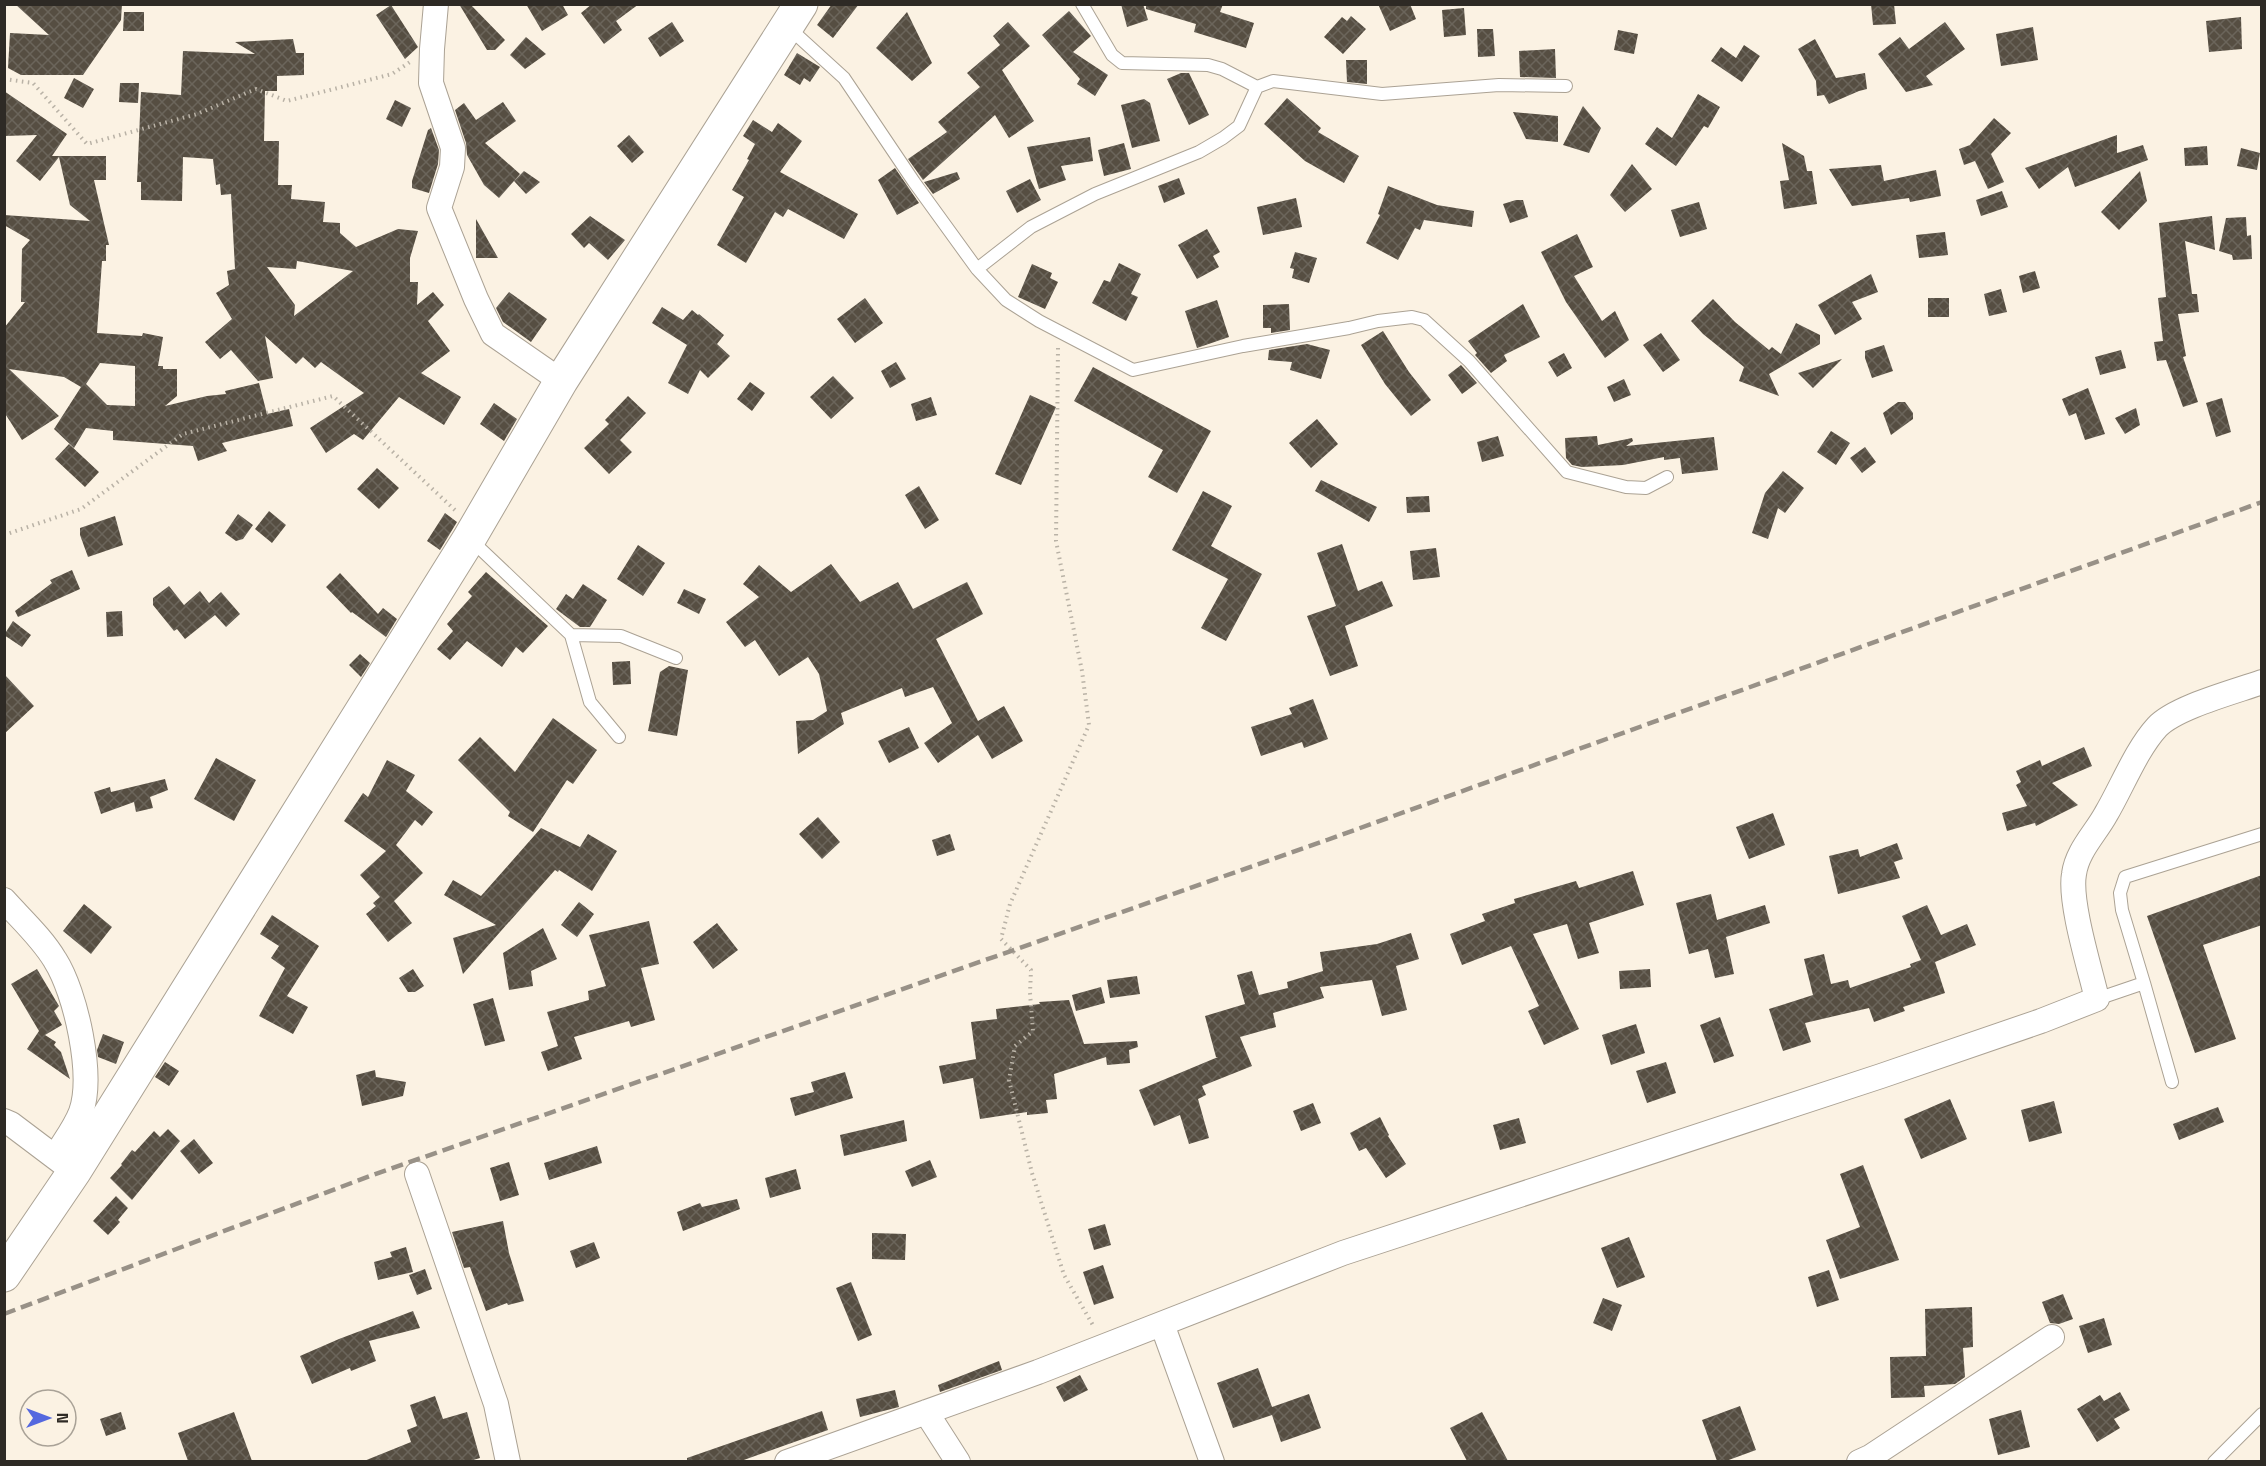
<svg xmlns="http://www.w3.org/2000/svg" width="2266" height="1466" viewBox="0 0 2266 1466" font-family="'Space Grotesk',sans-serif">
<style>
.building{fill:url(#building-cross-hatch);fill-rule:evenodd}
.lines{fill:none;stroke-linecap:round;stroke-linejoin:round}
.lane-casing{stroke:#aba294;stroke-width:14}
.street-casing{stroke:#aba294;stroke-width:26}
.secondary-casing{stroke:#aba294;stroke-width:35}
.path{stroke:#b9b2a6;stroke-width:4;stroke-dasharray:1.5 4.5;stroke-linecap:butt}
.lane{stroke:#fff;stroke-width:12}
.street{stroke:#fff;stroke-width:24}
.secondary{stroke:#fff;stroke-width:33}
.rail{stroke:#989187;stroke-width:4.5;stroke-dasharray:12 6;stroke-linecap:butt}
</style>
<defs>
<pattern id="building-cross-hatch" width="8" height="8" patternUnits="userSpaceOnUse" patternTransform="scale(1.5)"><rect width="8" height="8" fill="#564e42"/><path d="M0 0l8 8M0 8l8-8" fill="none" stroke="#6b655b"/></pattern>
</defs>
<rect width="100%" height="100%" fill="#fbf2e3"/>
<path class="building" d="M15,4h107l-1,16 -38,55h-62l-13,-7 2,-35 39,2z
M459,4h11l35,36 -10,10h-8z
M526,4h36l6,11 -26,16z
M592,4h47l-23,17 6,9 -18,14 -23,-31z
M832,4h27l-26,34 -16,-13z
M1121,4h22l5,16 -21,7z
M1146,4h77l-3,8 34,11 -8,25 -52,-16 2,-8 -50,-15z
M1378,4h32l6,15 -26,12z
M1871,4h23l2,20 -23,1z
M391,5l27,42 -13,12 -29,-44z
M1464,8l2,27 -22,2 -2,-27z
M1069,11l22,25 -18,16 35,23 -13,21 -18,-12 3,-5 -38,-44z
M124,12h20v19h-21z
M907,12l25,51 -20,18 -36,-33z
M1351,16l15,13 -23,25 -19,-17 18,-20 5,4z
M2241,17l1,32 -33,3 -3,-31z
M672,22l12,19 -24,16 -12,-19z
M1008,22l22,24 -28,24 32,51 -25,17 -14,-23 -72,65 -15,-21 39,-27 -9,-10 42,-35 -13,-14 33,-28 -7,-9z
M1945,22l20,27 -39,27 7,9 -27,7 -28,-38 22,-17 9,12z
M2033,27l5,33 -37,6 -5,-32z
M1477,29h16l2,27 -17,1z
M1618,30l20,4 -4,20 -20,-4z
M526,37l20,17 -21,15 -15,-14z
M293,39l3,14h8v22l-27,1v15h-12l-1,50h15l-1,44h14l-1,14 34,3 -2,20 17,1v10l16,14 42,-18 20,2 -8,27v24h8l-1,23 16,-13 11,13 -16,16 22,30 -29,22 40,24 -17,28 -45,-28 -36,43 -9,-6 -28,19 -16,-25 54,-35 -43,-31 -6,6 -12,-11 -7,7 -31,-28 8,42 -15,3 -27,-31 -11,9 -15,-17 27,-23 -16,-26 13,-8 -2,-14 8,-2 -4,-75 -10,1 -1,-11 -4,1 -3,-26 -30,-2 -1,44 -41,-1v-18h-4l4,-90 40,3 2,-44 72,3 -20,-12zM297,261l56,10 -59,45 1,-11 -28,-38 29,2z
M1815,39l21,39 29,-5 2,16 -8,2 -30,13 -5,-9 -7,1 -1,-15 -18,-32z
M1744,45l16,11 -18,26 -31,-21 10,-14 15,11z
M1555,49l1,29 -36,-1 -1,-26z
M797,53l23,14 -10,15 -6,-4 -4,7 -16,-10z
M1346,60h21v24l-20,-2z
M1181,73h8l20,42 -20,10 -22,-46z
M74,78l20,11 -11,19 -19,-10z
M120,83h19l-1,20 -19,-1z
M4,91l63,43 -15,22h54v24h-12l15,65h-3v16h-4l-5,72 45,3 1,-3 20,4 -5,29h5v3h14v27l-12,10 42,-10 19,-2 -1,-3 34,-8 8,31 22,-5 4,17 -71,17 5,8 -29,10 -5,-15 -80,-6v-9l-27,-3 -12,20 -20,-19 27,-42 -17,-10 -55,-8 50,47 -37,24 -18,-28v-84l21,-26h-4l1,-53 8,-9 -26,-15v-10l86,6 -20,-16 -11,-48 -19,24 -24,-20 21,-26 -33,1zM100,363l35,3v40l-28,-1 -21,-21z
M1698,94l22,13 -12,21 -4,-2 -28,40 -31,-22 12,-17 15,11z
M1287,98l34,30 -3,4 41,24 -15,27 -39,-22 -41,-37z
M1144,99l6,4 10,38 -28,7 -11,-43z
M395,100l16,8 -9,19 -16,-8z
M503,102l13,19 -31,22 35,31 -6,7 10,-10 16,11 -14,12 -12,-13 -15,17 -15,-13 -17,-30 -1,-12 -11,-33 9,-7 12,17z
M1583,106l18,22 -12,25 -26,-8z
M1513,112l45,4v26l-32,-3z
M1994,118l17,15 -20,21 13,28 -16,7 -13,-28 -11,4 -5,-16 11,-4z
M753,120l19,12 6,-9 24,18 -22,31 78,42 -14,25 -56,-30 -5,8 -8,-5 -29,51 -29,-18 27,-48 -12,-7 17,-30 -2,-1 8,-15 -12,-8z
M431,128l8,22 -1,14 -9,29 -17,-5v-7l16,-51z
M629,135l15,17 -12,11 -15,-17z
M2117,135v18l26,-8 5,15 -73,27 -7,-20 -29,22 -14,-21z
M1090,137l3,24 -32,5 5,14 -27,9 -12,-42z
M1124,143l7,26 -27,7 -6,-26z
M1782,143l22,13 3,15h5l5,33 -33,5 -4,-28 9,-1z
M2207,146l1,19 -23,1 -1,-18z
M2241,148l19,5 -3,17 -20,-4z
M1632,164l20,25 -27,23 -15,-17z
M1881,165l3,16 52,-11 5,26 -31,6 -1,-4 -57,8 -23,-37z
M895,168l24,35 -22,12 -19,-35z
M2140,171l7,30 -28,29 -18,-18z
M957,172l3,7 -27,15 -9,-12z
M1179,178l6,16 -21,9 -6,-17z
M1030,179l11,21 -24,13 -11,-22z
M1388,186l49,19 37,6 -2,16 -48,-7 -4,10 -5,-2 -17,32 -32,-17 14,-28 -2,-1z
M2002,191l6,16 -27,9 -5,-16z
M1296,198l6,29 -39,8 -6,-28z
M1516,200h7l5,17 -18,6 -7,-19z
M1699,202l8,27 -27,8 -9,-27z
M590,216l35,24 -17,20 -19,-17 -5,5 -13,-14z
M2212,216l3,34 -30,-9 7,53h5l2,18 -21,2 8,42 -3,1 15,45 -15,5 -17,-47 -9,1 -3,-19 9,-1 -5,-43 8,-1 -7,-74z
M2246,217l1,19 4,-1 1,24 -19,1 -1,-5 -13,-4 7,-33z
M476,219l22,39h-22z
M1207,229l13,23 -7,4 6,11 -22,12 -19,-34z
M1945,232l3,23 -29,3 -3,-23z
M1577,234l16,33 -19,9 28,45 13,-10 14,29 -24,18 -39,-56 -25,-50z
M1295,252l22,6 -8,25 -17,-5 2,-9 -4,-1z
M1119,263l22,11 -10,20 7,3 -12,24 -34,-18 12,-23 6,2z
M1032,264l20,9 -2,5 8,4 -13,27 -27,-12z
M2035,271l5,17 -17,5 -4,-17z
M1871,274l7,18 -26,10 10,17 -27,16 -17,-30z
M2001,289l6,23 -18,4 -5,-22z
M509,292l38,27 -16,23 -28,-20 -7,-14z
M865,298l18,25 -28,20 -18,-24z
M1928,298h21v19h-21z
M1713,299l22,23 34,28 3,-3 9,7 15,-31 24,12v9l-51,30 10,22 -40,-15 5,-14 -41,-33 -12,-13z
M1217,300l12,37 -32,11 -12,-37z
M1289,304l1,26 -19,3v-5h-8v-23z
M1523,304l17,33 -36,18 3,6 -16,12 -16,-18 2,-2 -9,-12z
M662,307l21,13 9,-10 6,5 1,-1 25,21 -7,9 13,12 -22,22 -8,-8 -12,24 -20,-11 19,-38 -35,-22z
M1383,331l26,41 22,28 -20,16 -26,-32 -24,-39z
M1661,333l19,27 -17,12 -20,-27z
M1307,344l23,6 -9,29 -31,-9 2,-8 -24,-2 1,-10z
M1884,345l9,26 -21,7 -7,-20v-7z
M2121,350l5,18 -26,7 -5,-18z
M1564,353l8,15 -15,9 -9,-15z
M1842,359l-29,29 -15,-15z
M896,362l10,17 -16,9 -9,-17z
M1461,365l16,18 -15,11 -14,-19z
M1093,367l118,64 -34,62 -29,-16 15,-27 -89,-49z
M833,376l21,22 -23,21 -21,-22z
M1624,379l7,16 -17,7 -7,-15z
M750,382l15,11 -13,18 -15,-12z
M2088,388l17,46 -20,6 -9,-27 -7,3 -7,-17z
M1030,395l26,12 -35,78 -26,-11z
M628,396l18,17 -26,27 12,12 -23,22 -25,-26 25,-24 -4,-4z
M931,397l6,18 -21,6 -5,-17z
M2222,398l9,34 -15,5 -10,-34z
M1898,402h7l8,11v6l-22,16 -8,-22z
M494,403l23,16 -13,22 -24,-17z
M2136,408l4,17 -15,9 -10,-16z
M1317,419l21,25 -27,24 -22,-25z
M1831,431l19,12 -14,22 -19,-13z
M1498,436l6,20 -22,6 -5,-20z
M1597,436l1,9 34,-7 1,3 -7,5 88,-9 4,33 -36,4 -2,-16 -16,2v-3l-41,8 -41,2 -10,-2 -6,-7 -1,-20z
M69,444l30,28 -14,15 -30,-28z
M1865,447l11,15 -14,11 -12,-15z
M377,468l22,20 -20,21 -22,-20z
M1783,471l21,17 -19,25 -7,-5 -10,31 -16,-6 13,-40z
M1321,480l56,27 -8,15 -54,-31z
M919,486l20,34 -14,9 -20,-34z
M1203,491l29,15 -21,40 51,28 -36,67 -25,-13 27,-49 -56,-29z
M1429,496l1,16 -23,1 -1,-16z
M269,511l17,14 -14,18 -17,-14z
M445,513l12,9 -17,28 -13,-9z
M238,514l15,11 -10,14 -7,2 -11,-8z
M115,516l8,29 -35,12 -8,-22v-7z
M1342,544l16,47 24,-10 11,25 -48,20 13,40 -28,10 -23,-60 29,-10 -19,-53z
M638,545l27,18 -22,33 -26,-17z
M1436,548l4,29 -27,3 -3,-29z
M831,564l29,38 38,-20 15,27 54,-27 16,32 -47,25 42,82 26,-15 19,35 -31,18 -14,-24 -40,28 -14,-20 28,-20 -19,-36 -28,10 -3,-9 -61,25 3,11 -46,30 -2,-33 17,-1 14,-9 -8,-37 -11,-17 -29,19 -24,-36 -10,7 -19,-25 33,-25 -16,-13 16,-19 32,27z
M72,570l8,19 -62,28 -3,-6 37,-28 -2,-3z
M486,572l62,54 -25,27 -7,-6 -14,20 -35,-26 -17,19 -13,-11 16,-18 -6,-7 25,-28 -4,-4z
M340,573l38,41 5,-6 14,11 -11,18 -34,-25 -1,1 -25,-26z
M583,584l24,16 -17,27h-10l-24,-18 10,-15 7,5z
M169,586l15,19 16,-14 9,12 12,-11 19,22 -14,13 -11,-12 -30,24 -8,-10 -3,2 -21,-26v-7z
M684,589l22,10 -7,15 -22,-11z
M122,611l1,25 -16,1 -1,-25z
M13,621l18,14 -9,12 -18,-12z
M360,654l10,9 -9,14 -12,-12z
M630,661l1,23 -18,1 -1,-23z
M669,666l19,4 -11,66 -29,-5 12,-59z
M4,674l30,32 -30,28z
M1313,699l15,40 -24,9 -2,-6 -41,14 -10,-29 41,-13 -3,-6z
M553,718l44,32 -24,34 -6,-4 -34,52 -25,-16 2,-4 -52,-52 22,-23 35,35z
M909,727l10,21 -30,15 -11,-22z
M2084,747l8,19 -40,17 26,22 -42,21 -1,-3 -28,8 -5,-18 25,-7 -11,-21 5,-3 -5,-11 24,-11 2,6z
M216,758l40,22 -22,41 -40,-22z
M387,760l28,15 -9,16 27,21 -11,14 -7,-6 -19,25 27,28 -29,28 18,22 -24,19 -22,-28 10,-8 -3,-3 7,-6 -20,-22 26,-24 -42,-30 19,-28 5,4z
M165,779l3,11 -18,7 3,11 -17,4 -2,-10 -33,12 -7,-22 16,-5 1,5z
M1773,813l12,32 -36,14 -13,-32z
M818,817l22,25 -18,17 -23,-25z
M541,828l39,19 8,-13 29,17 -25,40 -33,-21 -1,2 -3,-2 -92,104 -10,-36 43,-13 -52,-30 9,-15 28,16z
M950,834l5,16 -18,6 -5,-16z
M1897,843l6,16 -9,3 6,16 -62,16 -9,-38 29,-7 2,8z
M1633,871l11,34 -55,18 10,30 -21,6 -11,-35 -34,10 46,95 -35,16 -16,-34 11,-5 -28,-60 -49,19 -12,-31 35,-13 -3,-7 33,-11 -1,-4 62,-18 3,7z
M2262,875v50l-59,20 33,94 -41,14 -48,-137z
M1711,894l6,26 48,-15 5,18 -44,14 8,37 -19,4 -7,-29 -19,5 -13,-51z
M579,902l15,12 -17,23 -16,-12z
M84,904l28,23 -21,27 -28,-23z
M1927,905l14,30 26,-11 9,21 -41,17 10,31 -42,14 2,4 -31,11 -5,-14 -64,15 6,19 -28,9 -14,-42 44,-14 -9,-36 20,-5 7,30 17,-4 2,8 61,-21 -1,-3 11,-4 -19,-44z
M272,915l47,31 -32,50 21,11 -15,27 -34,-18 26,-48 -14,-10 8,-12 -19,-12z
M649,921l10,43 -18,4 14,52 -24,7 -2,-6 -55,16 8,22 -34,12 -7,-19 17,-6 -11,-34 42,-12 -1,-9 18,-5 -17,-51z
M717,923l21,27 -25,19 -20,-27z
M543,928l14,31 -26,12 2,15 -24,4 -6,-37z
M1411,933l8,26 -23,7 11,44 -25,6 -10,-36 -52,7 4,11 -51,15 3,14 -36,10 12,29 -50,20 4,9 -8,4 11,39 -20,6 -9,-29 -26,11 -15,-36 79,-33h-2l-11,-41 40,-12 -8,-29 15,-4 7,24 29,-7 -1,-6 36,-11 -3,-19 57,-8z
M37,969l22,37 -5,5 8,14 -17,10 11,7 -2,3 7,7 9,27 -43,-30 12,-18 -28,-47z
M413,969l11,17 -9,6h-7l-9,-14z
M1650,969l1,18 -31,2 -1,-18z
M1137,976l3,18 -30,4 -3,-18z
M1101,987l4,16 -29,8 -4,-16z
M493,998l12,43 -20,5 -12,-42z
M1069,1000l15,44 53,-3 1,6 -9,3 1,13 -23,2 -1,-8 -52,17 3,25 -11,1 2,13 -21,2v-3l-47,7 -7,-41 -30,6 -4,-18 37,-7 -5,-37 26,-3 -1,-10 44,-5 -1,-2z
M1720,1017l14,39 -20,7 -14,-38z
M1636,1024l9,29 -34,12 -9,-30z
M103,1034l21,8 -8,22 -18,-7 -1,-7z
M165,1062l14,9 -10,15 -14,-9z
M1666,1062l10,31 -29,10 -11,-32z
M375,1070l1,7 30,5 -3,14 -41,10 -6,-31z
M845,1072l8,26 -58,18 -5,-18 24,-6 -3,-10z
M1950,1099l17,40 -46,20 -17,-40z
M2054,1101l8,32 -33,9 -8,-32z
M1313,1103l8,20 -20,8 -8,-20z
M2218,1107l6,15 -45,18 -6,-16z
M1380,1117l9,18 -1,1 18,28 -20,14 -20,-30 -7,3 -9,-18z
M1519,1118l7,25 -26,7 -7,-25z
M904,1120l3,21 -63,15 -4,-21z
M168,1129l12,12 -48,59 -22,-22 12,-13 -1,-1 11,-14 3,2 19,-21 6,6z
M194,1139l19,24 -14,11 -19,-23z
M597,1146l5,17 -53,17 -5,-17z
M930,1160l7,17 -25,10 -7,-16z
M509,1162l10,33 -19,6 -10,-33z
M1863,1165l36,95 -59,19 -14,-39 34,-13 -20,-53z
M796,1169l5,20 -31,9 -5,-20z
M116,1196l12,12 -10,12 2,2 -12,13 -15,-14z
M737,1199l3,10 -57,22 -6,-19 23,-9 2,4z
M503,1221l6,32 15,48 -16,4 -1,-2 -21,8 -16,-44 -6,1 -12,-36z
M1105,1224l6,21 -17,5 -6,-21z
M872,1233l34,1 -1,26 -33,-1z
M1629,1237l16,40 -28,11 -16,-40z
M594,1242l6,16 -24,10 -6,-17z
M406,1247l7,25 -35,8 -4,-18 18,-5 -2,-5z
M1103,1265l11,33 -20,7 -11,-33z
M425,1269l7,20 -15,6 -8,-20z
M1829,1270l10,30 -22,7 -9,-30z
M851,1282l21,53 -14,6 -22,-53z
M2063,1294l10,25 -14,5 -9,-1 -8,-21z
M1603,1298l19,7 -10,26 -19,-8z
M1972,1307l1,40 -10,1 2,29 -10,7 -31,2 1,11 -34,1 -1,-41 36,-1 -1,-47z
M413,1311l7,17 -51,13 7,20 -25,10 -1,-3 -38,16 -12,-28 39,-17z
M2104,1318l8,27 -24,8 -9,-27z
M999,1361l3,9 -62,22 -2,-7z
M1258,1368l14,39 37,-13 12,34 -40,14 -9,-27 -39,13 -16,-45z
M1080,1375l8,15 -24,12 -8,-15z
M895,1390l4,17 -39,10 -4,-18z
M2120,1392l10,18 -16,9 6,9 -23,14 -20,-33 23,-14 4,6z
M435,1396l8,23 24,-7 13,46 -10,3h-106l47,-19 -4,-12 10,-4 -7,-21z
M1740,1406l16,44 -30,11h-9l-15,-41z
M2021,1410l9,37 -32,8 -9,-36z
M822,1411l6,19 -87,31h-54v-3z
M121,1412l5,17 -20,7 -6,-17z
M234,1412l18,49h-64l-10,-28z
M1482,1412l26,49h-41l-17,-33z"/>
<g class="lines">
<defs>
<path id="lane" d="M1082,4l30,51 10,8 86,2 14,4 35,18
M788,27l56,51 70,104 63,87 29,31 33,21 94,49 110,-24 106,-18 29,-7 34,-4 12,3 45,41 98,111 59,15 20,1 21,-11
M977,269l54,-42 64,-33 104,-42 24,-14 16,-12 18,-39 16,-6 109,13 117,-9 67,1
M470,539l101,96 19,67 29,35
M571,635l50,1 55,22
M2144,983l-22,-73 -2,-17 5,-16 137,-43
M2097,999l47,-16 28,99
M2214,1462l48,-48"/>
<path id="street" d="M436,4l-4,45 -1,34 22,65 -1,19 -13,41 37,91 17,35 68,47
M4,900c17,19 38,38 51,60 21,33 39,115 26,152 -6,16 -18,31 -26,45
M4,1121l7,3 57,43
M417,1174l79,230 12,58
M1162,1324l50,138
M926,1412l32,50
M787,1462l251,-90 305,-119 538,-177 160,-55 56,-22c-7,-30 -28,-97 -23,-125 3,-23 21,-40 32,-60 16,-27 30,-64 51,-87 19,-20 77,-35 105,-45
M1859,1462l11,-5 182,-120"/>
<path id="secondary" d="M4,1275l70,-103 395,-633 92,-158 240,-377"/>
</defs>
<use href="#lane" class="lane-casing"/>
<use href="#street" class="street-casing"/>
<use href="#secondary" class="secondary-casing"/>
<path class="path" d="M4,79l29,4 54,61 110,-30 59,-25 31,12 105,-27 18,-12
M1058,348l-2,193 26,130 7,54 -79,179 -9,35 30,31 -1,23 3,38 -18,15 -6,34 23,93 32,102 30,52
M4,535l77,-26 102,-75 150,-38 123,115"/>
<use href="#lane" class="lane"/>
<use href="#street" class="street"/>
<use href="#secondary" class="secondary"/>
<path class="rail" d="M4,1314l366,-138 957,-336 935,-338"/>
</g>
<rect width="2266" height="1466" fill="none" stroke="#2e2a25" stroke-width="12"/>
<g transform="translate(48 1418) rotate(90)"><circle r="28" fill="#fbf2e3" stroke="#a9a297" stroke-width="1.5"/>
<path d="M0-4.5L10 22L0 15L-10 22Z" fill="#5568df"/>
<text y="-9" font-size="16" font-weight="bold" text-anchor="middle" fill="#2e2a25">N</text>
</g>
</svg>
